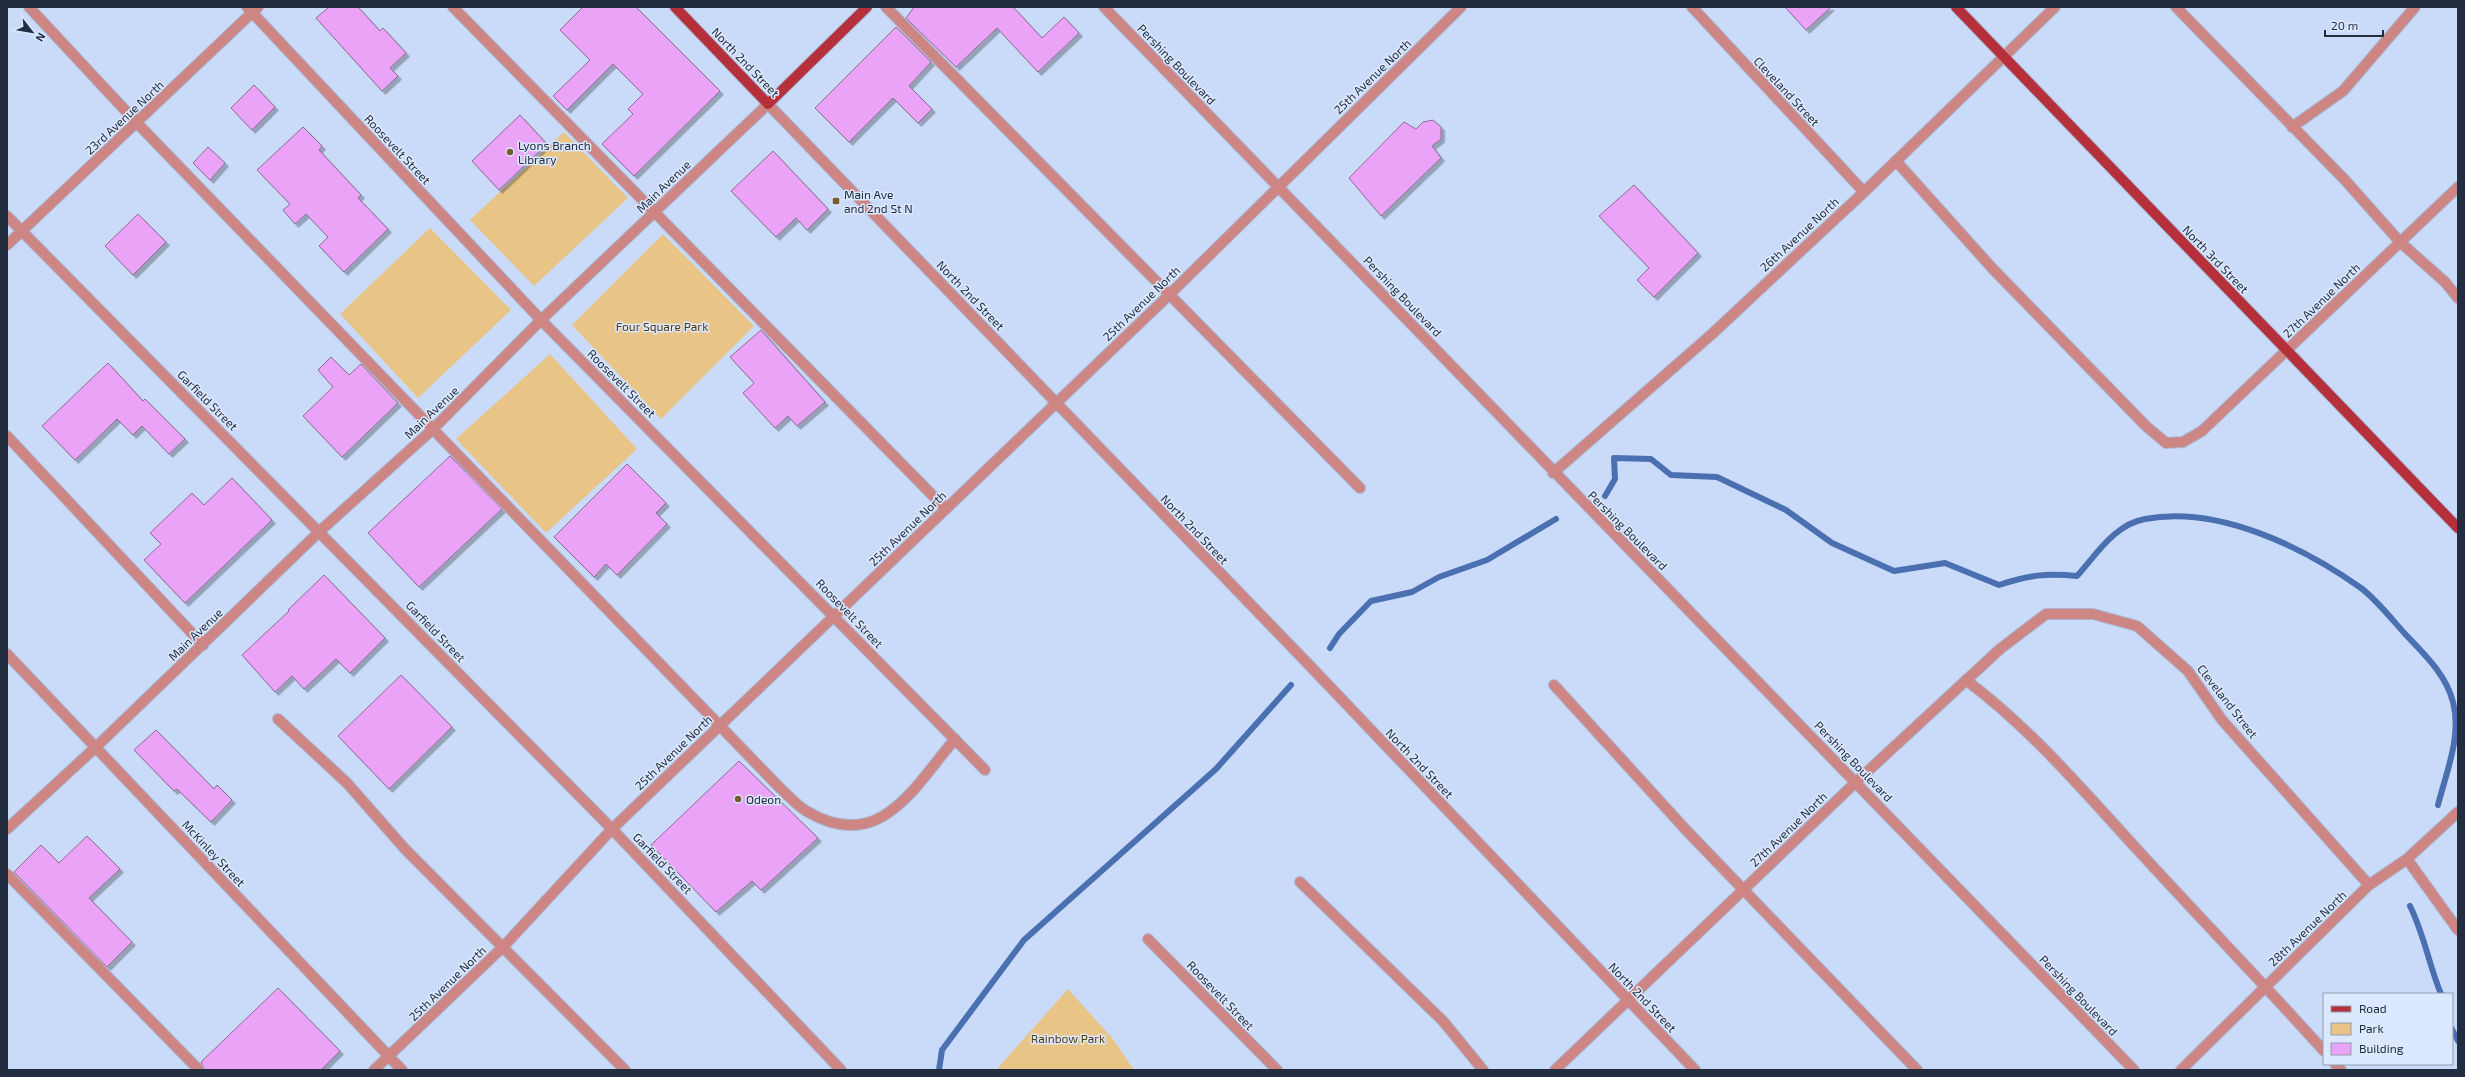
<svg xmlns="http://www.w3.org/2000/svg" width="2465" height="1077" viewBox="0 0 2465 1077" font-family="'Exo 2',sans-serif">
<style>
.green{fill:#e8c586}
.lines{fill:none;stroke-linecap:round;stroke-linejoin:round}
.stream{stroke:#4b70b1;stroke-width:6}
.building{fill:#eba3f8;stroke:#8f6b95;filter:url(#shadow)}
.service-casing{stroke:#a9b8d4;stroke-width:12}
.minor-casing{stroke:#a9b8d4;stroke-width:12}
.tertiary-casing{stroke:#a9b8d4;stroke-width:12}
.primary-casing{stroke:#a9b8d4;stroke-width:12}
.service{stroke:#ce8684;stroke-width:10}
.minor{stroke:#ce8684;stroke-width:10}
.tertiary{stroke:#ce8684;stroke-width:10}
.primary{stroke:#b5303b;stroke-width:10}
.poi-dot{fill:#775d2e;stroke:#dce8fd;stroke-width:1.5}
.labels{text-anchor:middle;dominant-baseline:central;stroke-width:3;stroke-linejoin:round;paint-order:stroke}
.street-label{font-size:12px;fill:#232d40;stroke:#dce8fd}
.poi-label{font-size:12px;fill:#232d40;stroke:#dce8fd;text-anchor:start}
.park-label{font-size:12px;fill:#513b0e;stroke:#dce8fd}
</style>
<defs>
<filter id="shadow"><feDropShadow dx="3.5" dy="3.5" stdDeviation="0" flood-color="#0004"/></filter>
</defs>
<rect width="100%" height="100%" fill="#cadbf9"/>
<path class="green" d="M564,132l64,66 -94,88 -64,-66z
M430,228l81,82 -93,88 -78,-84z
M663,234l91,92 -93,93 -89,-94z
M550,354l87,95 -91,84 -90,-94z
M1068,989l45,50 21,31h-138z"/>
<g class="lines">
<path class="stream" d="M1605,496l10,-17 -1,-21 37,1 20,16 46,2 69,33 46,33 62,28 51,-8 54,22c30,-10 47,-12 78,-9 19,-21 38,-52 68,-57 73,-14 158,28 216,69 17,13 32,33 46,48 19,20 39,39 46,66 9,34 -7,71 -15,103
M1330,648l9,-14 32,-33 41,-9 27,-15 48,-17 69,-41
M2410,906c14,28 19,59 31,88
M2452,1029l6,12
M939,1070l3,-20 82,-110 192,-171 75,-84"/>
</g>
<path class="building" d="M329,7h29l22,24 3,-3 23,25 -16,15 8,8 -16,15 -66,-73z
M583,7h53l84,84 -86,85 -32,-32 31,-30 -5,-5 15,-15 -30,-30 -46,46 -14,-14 37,-36 -30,-30z
M914,7h99l29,31 22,-21 15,16 -41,39 -41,-44 -41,39 -50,-49z
M1785,7h46l-25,23z
M896,27l35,35 -22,24 23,23 -14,14 -25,-25 -44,44 -34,-34z
M254,85l21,22 -23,23 -21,-22z
M520,115l27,29 -48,46 -27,-29z
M1433,120l8,7v12l-9,7 9,12 -60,58 -32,-38 55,-56 12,7 7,-7z
M303,127l19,19 -3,4 42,45 -3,3 30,31 -44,43 -25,-26 9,-9 -22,-23 -11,10 -12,-14 7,-6 -33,-34z
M208,147l17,16 -15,17 -17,-17z
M773,151l55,58 -21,21 -11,-12 -20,19 -45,-46z
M1634,185l64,68 -44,44 -17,-17 12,-12 -50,-52z
M138,214l28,28 -33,33 -28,-29z
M761,330l64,72 -28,24 -9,-10 -13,12 -32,-35 11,-10 -24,-26z
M331,357l18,18 12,-11 37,39 -56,54 -39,-41 30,-29 -15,-17z
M108,363l35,38 2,-2 40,40 -16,15 -27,-28 -9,9 -16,-16 -42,41 -33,-34z
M450,456l52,53 -83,78 -51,-54z
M627,464l39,39 -10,10 11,11 -50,51 -11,-11 -12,13 -40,-40z
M232,478l40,42 -87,83 -41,-43 17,-16 -11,-11 42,-40 12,12z
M324,575l61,63 -35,35 -14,-14 -32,30 -12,-13 -17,16 -33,-37 47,-44 -1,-1z
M401,675l51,52 -63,62 -51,-53z
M156,730l58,59 3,-4 15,15 -21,22 -34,-33 -3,2 -40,-41z
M739,761l79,77 -57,52 -9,-9 -36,31 -65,-67z
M87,836l33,33 -31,29 43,44 -25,25 -93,-95 27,-27 18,18z
M278,988l62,63 -19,19h-116l-4,-8z"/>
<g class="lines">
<defs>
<path id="service" d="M29,7l108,116 643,665c9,8 18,19 28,24 72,42 106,-25 147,-73
M453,7l493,502
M886,7l474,481
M2176,7l169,173 55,62 45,40 13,16
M2292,127l51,-36 72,-84
M1896,161l96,107 154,158 20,17 17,-1 19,-11
M7,436l196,209
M1966,680c64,48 116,109 169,167 63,69 127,135 189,204
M1554,685l133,146 230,239
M278,719l69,64 58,66 220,221
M7,874l192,196
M1300,882l143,139 40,49
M2335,1064l6,6"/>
<path id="minor" d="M247,7l294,313 444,450
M1104,7l1030,1063
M1692,7l172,185
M7,216l605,613 229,241
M7,245l251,-238
M2202,431l256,-244
M1553,473l159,-139 152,-142 191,-185
M7,654l395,416
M2407,859l51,71
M1148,939l129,131
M374,1070l130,-124 108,-117 557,-534 292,-288
M1555,1070l301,-288 144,-133 46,-35h47l44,12 51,45 34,49 147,165
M2181,1070l188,-185 38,-26 51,-47"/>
<path id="tertiary" d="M7,829l89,-82 224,-216 113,-102 108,-109 227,-216 544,564 383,402"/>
<path id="primary" d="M675,7l93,97 99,-97
M1956,7l502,521"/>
</defs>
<use href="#service" class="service-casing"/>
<use href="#minor" class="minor-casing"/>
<use href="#tertiary" class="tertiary-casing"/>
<use href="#primary" class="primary-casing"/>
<use href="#service" class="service"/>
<use href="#minor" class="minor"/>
<use href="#tertiary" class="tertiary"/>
<use href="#primary" class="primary"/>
</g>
<g class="poi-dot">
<circle cx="510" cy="152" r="4"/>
<rect x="832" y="197" width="8" height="8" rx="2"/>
<circle cx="738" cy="799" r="4"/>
</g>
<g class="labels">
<g class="street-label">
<text transform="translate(746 62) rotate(46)">North 2nd Street</text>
<text transform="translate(1177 64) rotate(46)">Pershing Boulevard</text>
<text transform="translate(1372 76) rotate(-44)">25th Avenue North</text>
<text transform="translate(1787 91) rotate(47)">Cleveland Street</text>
<text transform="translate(124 117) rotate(-43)">23rd Avenue North</text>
<text transform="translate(398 149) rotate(47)">Roosevelt Street</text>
<text transform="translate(663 186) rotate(-44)">Main Avenue</text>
<text transform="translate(1799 234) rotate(-43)">26th Avenue North</text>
<text transform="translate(2216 259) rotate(46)">North 3rd Street</text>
<text transform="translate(971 295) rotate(46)">North 2nd Street</text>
<text transform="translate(1403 296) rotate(46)">Pershing Boulevard</text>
<text transform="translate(2321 300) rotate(-44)">27th Avenue North</text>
<text transform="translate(1141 303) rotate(-44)">25th Avenue North</text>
<text transform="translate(622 383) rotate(45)">Roosevelt Street</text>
<text transform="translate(208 400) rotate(45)">Garfield Street</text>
<text transform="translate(431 412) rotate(-44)">Main Avenue</text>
<text transform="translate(907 528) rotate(-44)">25th Avenue North</text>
<text transform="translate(1195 529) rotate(46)">North 2nd Street</text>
<text transform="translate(1628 530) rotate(45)">Pershing Boulevard</text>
<text transform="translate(850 613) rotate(46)">Roosevelt Street</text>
<text transform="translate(436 631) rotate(46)">Garfield Street</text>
<text transform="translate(195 634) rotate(-44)">Main Avenue</text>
<text transform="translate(2228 701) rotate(52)">Cleveland Street</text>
<text transform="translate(673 752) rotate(-44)">25th Avenue North</text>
<text transform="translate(1854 761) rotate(46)">Pershing Boulevard</text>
<text transform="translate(1420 763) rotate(46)">North 2nd Street</text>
<text transform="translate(1788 829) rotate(-44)">27th Avenue North</text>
<text transform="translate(214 853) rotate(47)">McKinley Street</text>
<text transform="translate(663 863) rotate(46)">Garfield Street</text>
<text transform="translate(2307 928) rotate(-44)">28th Avenue North</text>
<text transform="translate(447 983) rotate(-44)">25th Avenue North</text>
<text transform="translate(1221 995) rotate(46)">Roosevelt Street</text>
<text transform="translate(2079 995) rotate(46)">Pershing Boulevard</text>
<text transform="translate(1643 997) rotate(46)">North 2nd Street</text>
</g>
<g class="poi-label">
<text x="518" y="145">Lyons Branch<tspan x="518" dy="14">Library</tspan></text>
<text x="844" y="194">Main Ave<tspan x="844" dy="14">and 2nd St N</tspan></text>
<text x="746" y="799">Odeon</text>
</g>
<g class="park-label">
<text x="662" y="326">Four Square Park</text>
<text x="1068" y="1038">Rainbow Park</text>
</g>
</g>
<rect width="2465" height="1077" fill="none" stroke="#232d40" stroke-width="16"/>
<rect x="2323" y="993" width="130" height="72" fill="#dce8fd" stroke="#929db1"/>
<rect x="2331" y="1006" width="20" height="6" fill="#b5303b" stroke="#929db1"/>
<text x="2359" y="1013" font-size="12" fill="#232d40">Road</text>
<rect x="2331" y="1023" width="20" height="12" fill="#e8c586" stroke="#929db1"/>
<text x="2359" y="1033" font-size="12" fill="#232d40">Park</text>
<rect x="2331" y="1043" width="20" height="12" fill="#eba3f8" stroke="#929db1"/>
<text x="2359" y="1053" font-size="12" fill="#232d40">Building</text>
<g transform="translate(32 32) rotate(121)" stroke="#dce8fd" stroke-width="3" paint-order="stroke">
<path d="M0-3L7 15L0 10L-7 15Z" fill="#232d40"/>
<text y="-6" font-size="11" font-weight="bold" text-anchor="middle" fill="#232d40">N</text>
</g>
<path d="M2325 30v6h58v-6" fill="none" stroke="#232d40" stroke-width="2"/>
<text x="2331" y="30" font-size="12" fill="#232d40" stroke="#dce8fd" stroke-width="3" paint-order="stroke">20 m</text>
</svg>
